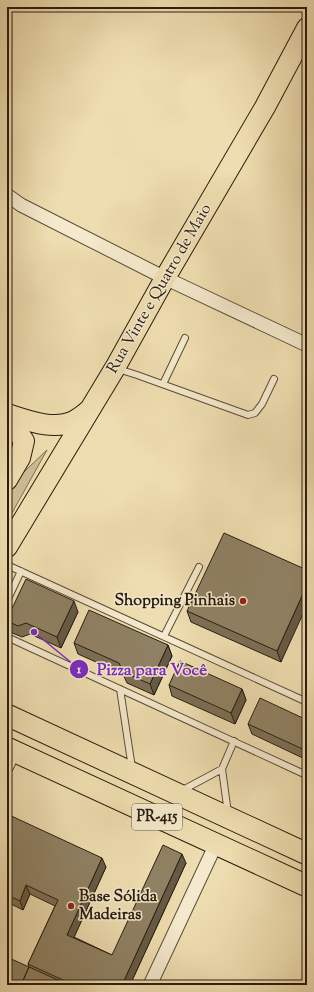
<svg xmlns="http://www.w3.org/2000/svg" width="314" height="992" viewBox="0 0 314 992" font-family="'Sorts Mill Goudy',serif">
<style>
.green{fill:#cdbc95;stroke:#7b6c52}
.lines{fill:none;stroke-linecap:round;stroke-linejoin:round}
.service-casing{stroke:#5a4d38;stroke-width:8}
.minor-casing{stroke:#5a4d38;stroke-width:15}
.primary-casing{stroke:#291d10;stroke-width:22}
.trunk-casing{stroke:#291d10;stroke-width:23}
.service{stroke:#f4e9cc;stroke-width:6}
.minor{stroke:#f4e9cc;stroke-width:13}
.primary{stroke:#eeddb0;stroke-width:20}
.trunk{stroke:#eeddb0;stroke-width:21}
.wall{fill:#7b6f55;stroke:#291d10}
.shaded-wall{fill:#645a45;stroke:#291d10}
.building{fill:#8f8163;stroke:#291d10}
.poi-dot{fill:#8f2418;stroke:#f4e9cc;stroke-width:1.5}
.labels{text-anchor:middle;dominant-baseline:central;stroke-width:3;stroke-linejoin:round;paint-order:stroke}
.shield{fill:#f4e9cc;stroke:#665a48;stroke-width:1}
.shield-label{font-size:15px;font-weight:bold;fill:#291d10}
.street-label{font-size:16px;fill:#291d10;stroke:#f4e9cc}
.poi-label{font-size:16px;font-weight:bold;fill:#291d10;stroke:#f4e9cc;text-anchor:end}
.leader{fill:none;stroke:#7b2cbf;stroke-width:1.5}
.callout-dot{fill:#7b2cbf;stroke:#f4e9cc;stroke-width:1.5}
.mark-label{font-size:12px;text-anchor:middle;font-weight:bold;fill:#fff}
.callout-label{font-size:17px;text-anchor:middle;font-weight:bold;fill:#7b2cbf;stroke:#f4e9cc;stroke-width:3;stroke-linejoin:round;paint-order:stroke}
</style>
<rect width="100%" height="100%" fill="#eeddb0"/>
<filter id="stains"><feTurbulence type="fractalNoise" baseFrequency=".005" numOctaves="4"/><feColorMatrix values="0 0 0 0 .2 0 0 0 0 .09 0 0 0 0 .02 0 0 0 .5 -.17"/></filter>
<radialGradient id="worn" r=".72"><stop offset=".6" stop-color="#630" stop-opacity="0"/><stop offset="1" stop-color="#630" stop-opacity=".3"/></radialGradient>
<path class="green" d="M47,450l-40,72v-34z"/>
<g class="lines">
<defs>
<path id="service" d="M118,369l19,6 111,40 7,-2 7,-9 12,-25
M163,384l22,-46
M7,565l300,137
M7,601l14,-30
M164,636l35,-69
M7,637l295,136
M120,689l12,79
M181,791l41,-22
M228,813l-6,-44 12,-28"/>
<path id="minor" d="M7,195l14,10 144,73 142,67
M7,766l7,-15
M150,985l66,-141"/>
<path id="primary" d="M7,414c20,6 46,17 67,7 5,-3 11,-7 15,-11
M7,417l17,24 -4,17 -13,22
M7,547l108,-179 50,-90 100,-171 42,-79"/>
<path id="trunk" d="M7,715l300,139
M7,748l300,138"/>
</defs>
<use href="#service" class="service-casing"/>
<use href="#minor" class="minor-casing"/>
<use href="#primary" class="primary-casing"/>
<use href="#trunk" class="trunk-casing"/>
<use href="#service" class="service"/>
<use href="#minor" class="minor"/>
<use href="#primary" class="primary"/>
<use href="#trunk" class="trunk"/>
</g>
<path class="wall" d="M307,570l-26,92 -90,-40 -4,-11z
M78,612l-17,36 -31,-14 -8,3 -12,-5 -3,-8v-5z
M74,643l94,2 4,11 -18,39 -27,-12 -4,-9 -45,-20z
M169,685l73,4 4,11 -11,24 -63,-28z
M307,720v40l-55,-26 -4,-10z
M7,814l99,53 -32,70 38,18 74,-92 -56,122h-123l22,-18 -1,-3 27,-58 -25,-12 -7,16 -16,-8z"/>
<path class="shaded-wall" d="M307,585v20l-26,57 -4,-11z
M74,601l4,11 -17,36 -4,-11z
M168,645l4,11 -18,39 -4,-11z
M242,689l4,11 -11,24 -4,-11z
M182,854l4,9 -56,122h-8z
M102,858l4,9 -35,77 -4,-9z
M26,885l4,9 -7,16 -3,-9z"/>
<path class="building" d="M224,533l83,37v15l-30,66 -90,-40z
M26,579l48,22 -17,36 -31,-14 -8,3 -11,-5v-2z
M89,610l79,35 -18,39 -27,-12 -4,-9 -45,-20z
M180,661l62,28 -11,24 -62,-28z
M260,698l47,22v31l-59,-27z
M7,814l95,44 -35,77 45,20 51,-110 19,9 -60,131h-48l-46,-21 30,-64 -32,-15 -6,16 -13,-6z
M7,957l22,10 -8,18h-14z
M29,967l40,18h-48z"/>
<g class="poi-dot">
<circle cx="243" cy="601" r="4"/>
<circle cx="71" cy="906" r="4"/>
</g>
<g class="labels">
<rect class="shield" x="132" y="804" width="50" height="26" rx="3"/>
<g class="shield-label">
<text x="157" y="817">PR-415</text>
</g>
<g class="street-label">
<text transform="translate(160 289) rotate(-60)">Rua Vinte e Quatro de Maio</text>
</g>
<g class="poi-label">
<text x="235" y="601">Shopping Pinhais</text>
<text x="79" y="897" text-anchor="start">Base Sólida<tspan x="79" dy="18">Madeiras</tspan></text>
</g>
</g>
<path class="leader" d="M34 632L79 669"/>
<g class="callout-dot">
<circle cx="34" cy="632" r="4"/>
<circle cx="79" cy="669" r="10"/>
</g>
<g class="mark-label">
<text x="79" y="673">1</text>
</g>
<g class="callout-label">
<text x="152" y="675">Pizza para Você</text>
</g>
<rect width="314" height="992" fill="none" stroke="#eeddb0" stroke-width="24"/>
<rect x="8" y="8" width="298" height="976" fill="none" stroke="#291d10" stroke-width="2"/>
<rect x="12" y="12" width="290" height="968" fill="none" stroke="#291d10"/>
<rect width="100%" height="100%" filter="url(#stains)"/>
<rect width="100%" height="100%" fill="url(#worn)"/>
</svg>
